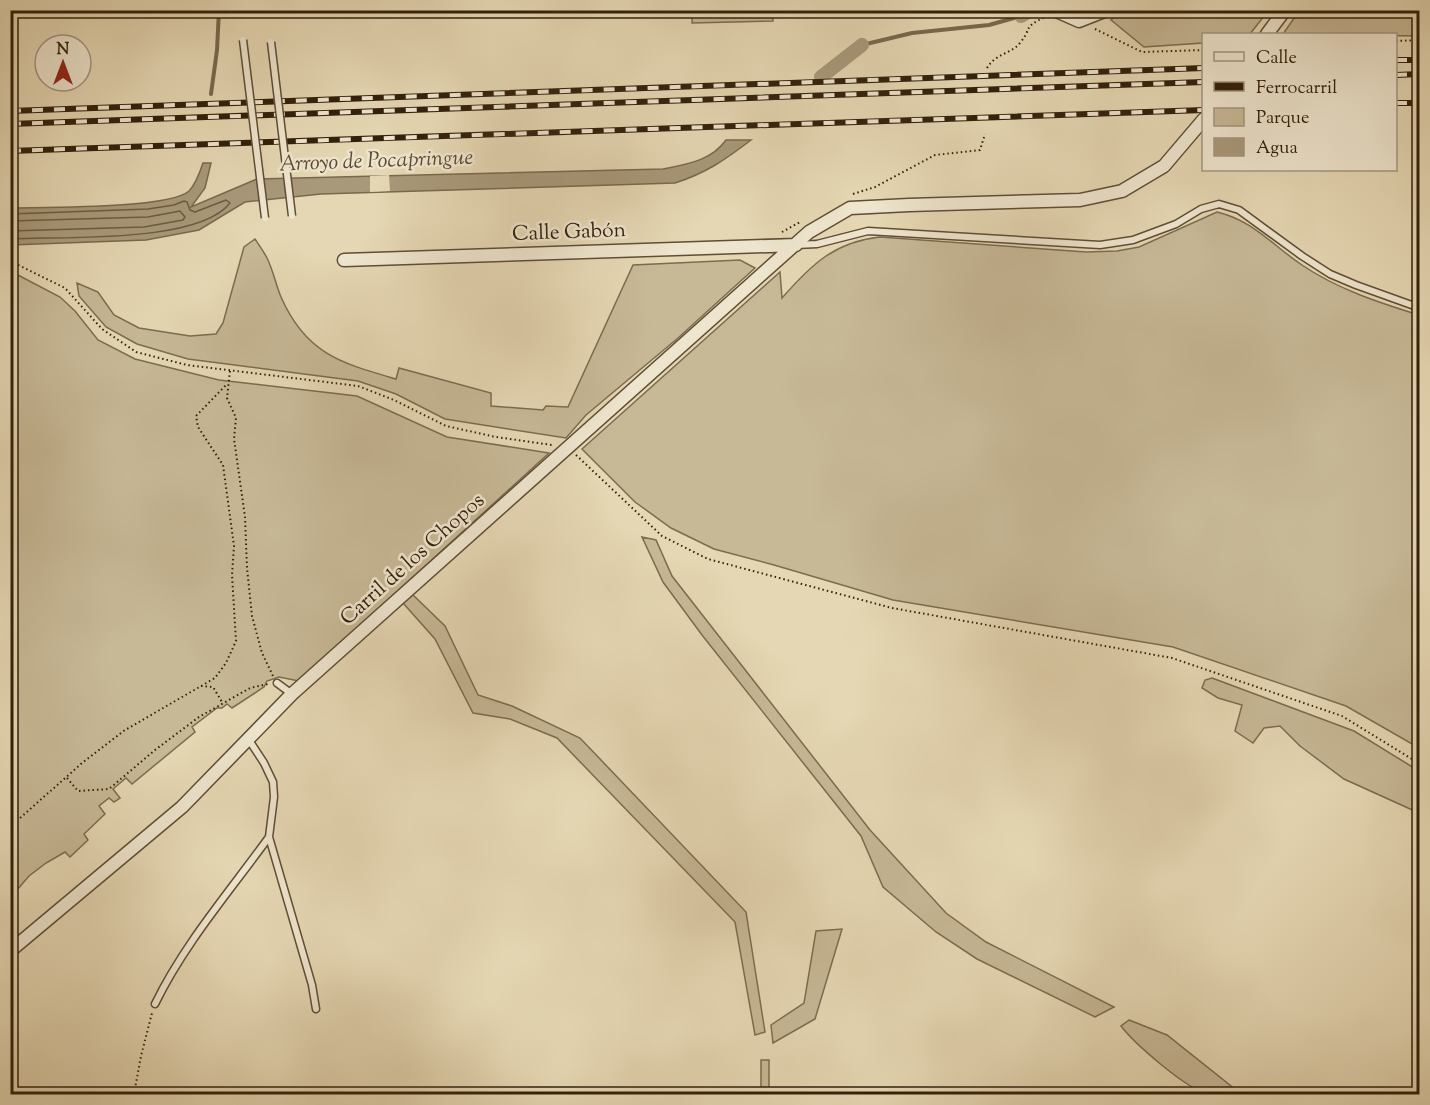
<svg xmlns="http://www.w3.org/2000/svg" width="1430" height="1105" viewBox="0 0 1430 1105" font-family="'Sorts Mill Goudy',serif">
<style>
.green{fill:#c7b896;stroke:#7c6c50;stroke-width:1.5}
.water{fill:#a8997a;stroke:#79694e;stroke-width:1.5}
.pier{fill:#e5d7b3}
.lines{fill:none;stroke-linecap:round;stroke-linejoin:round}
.shore{stroke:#6d5c42;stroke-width:1.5}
.stream{stroke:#79694e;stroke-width:4}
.canal{stroke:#a8997a;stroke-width:14}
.lane-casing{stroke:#5f4e35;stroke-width:9}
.street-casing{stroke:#5f4e35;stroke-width:15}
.path{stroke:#32200b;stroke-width:2;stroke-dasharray:1.5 3;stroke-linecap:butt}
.lane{stroke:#eee5ce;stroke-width:6}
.street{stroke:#eee5ce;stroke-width:12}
.rail-casing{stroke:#32200b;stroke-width:6}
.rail{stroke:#eee5ce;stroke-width:4;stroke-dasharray:11;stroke-linecap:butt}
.lane-bridge-casing{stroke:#5f4e35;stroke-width:9;stroke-linecap:butt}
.lane-bridge{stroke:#eee5ce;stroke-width:6}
.labels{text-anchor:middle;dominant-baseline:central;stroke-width:5;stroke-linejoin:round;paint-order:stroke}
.street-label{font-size:21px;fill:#32200b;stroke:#eee5ce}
.water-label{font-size:22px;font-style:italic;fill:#5b4a32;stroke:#eee5ce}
</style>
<rect width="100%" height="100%" fill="#e5d7b3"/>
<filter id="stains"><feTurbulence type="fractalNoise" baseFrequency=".00333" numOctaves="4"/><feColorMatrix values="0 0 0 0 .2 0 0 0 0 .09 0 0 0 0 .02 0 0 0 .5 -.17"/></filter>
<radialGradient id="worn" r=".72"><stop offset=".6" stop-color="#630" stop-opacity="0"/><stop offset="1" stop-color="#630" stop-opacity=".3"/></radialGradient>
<path class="green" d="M1121,10h147v1l-18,23h-46l-1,9 -59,4 -33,-27z
M692,11h80l1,10 -81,2z
M1299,11h120v25l-136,-2z
M1217,212c37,9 55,33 85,53 35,24 78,38 117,50v433l-73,-42 -173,-59 -280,-47 -119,-35 -60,-16 -43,-21 -36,-26 -53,-53 198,-177 2,26c29,-33 52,-56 98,-61l206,15 31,-1 22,-4z
M255,239c4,6 9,13 12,19 6,12 9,27 14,39 25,57 60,66 115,82l3,-11 92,25v13l52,4 3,-4 22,1 65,-142 107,-5 15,8 -77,70 -92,77 -20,23 -121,-19 -49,-25 -38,-13 -170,-22 -51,-15 -31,-17 -27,-31 -2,-13 21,9 16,23 25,13 51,8 26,-2 7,-11 21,-76z
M10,273l8,2 42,22 15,14 23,29 37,19 84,21 138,16 90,41 102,16 -250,228 -20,-4 -12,4 -3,6 -32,21 -5,-4 -5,4h-5l-25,19 3,5 -63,52 -6,-6 -13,11 7,9 -6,4 -5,-4 -10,8 6,8 -21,20 4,6 -18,17 -5,-5 -19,11 -17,13 -18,21z
M642,537l14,3 16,36 198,254 76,83 40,29 128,65 -19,10 -118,-58 -41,-27 -53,-45 -22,-51 -159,-201 -39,-53z
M412,594l33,32 33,69 34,11 68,32 166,174 19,120 -10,3 -20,-113 -178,-184 -47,-19 -37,-6 -38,-74 -32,-36z
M1212,678l142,53 65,40v42l-75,-34 -44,-33 -20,-20 -16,2 -11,15 -18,-12 7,-26 -24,-7 -16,-10 3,-8z
M842,929l-27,90 -42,24 -2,-18 33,-22 12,-72z
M1129,1020l38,15 74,59c-10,1 -22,2 -32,0 -21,-3 -75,-51 -88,-68z
M761,1060h8v34h-8z"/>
<path class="water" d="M726,140h25c-26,20 -45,33 -76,43l-354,11 -76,8 -46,28 -53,10 -135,5 -1,-37c33,-1 159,1 179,-17 7,-7 11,-19 14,-28h8l-6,25 -14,19 66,-28 406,-10c24,-5 48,-8 63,-29z"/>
<path class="pier" d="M389,175l1,16 -20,1v-16z"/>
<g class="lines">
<path class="shore" d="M10,214l138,-5 26,-4 10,-4 3,1 3,8 5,2 31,-12 4,3c-32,41 -169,33 -220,36
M10,221l138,-4 32,-6 5,6 -2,3 -39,7 -134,4"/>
<path class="stream" d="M862,45l50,-12 77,-8 32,-9
M211,94l6,-44 2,-40"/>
<path class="canal" d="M1021,16l10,-6
M821,77l41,-32"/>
<defs>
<path id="lane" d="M796,245l21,-1 51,-13 232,14 33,-5 43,-16 25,-15 18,-5 20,6 63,46 28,18 26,11 64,23
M277,683l15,11
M249,740l15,23 9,19 1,15 -5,40 43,148 4,24
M155,1004c29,-60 75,-113 114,-167"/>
<path id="street" d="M1054,10l25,11 28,-11
M1267,34l18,-24
M344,260l452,-15
M10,951l172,-144 110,-113 517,-462 41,-24 59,-3 171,-5 42,-9 42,-25 40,-47"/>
</defs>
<use href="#lane" class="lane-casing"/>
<use href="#street" class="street-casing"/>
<path class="path" d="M1095,29l47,23 62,-2
M1396,41l24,-1
M987,68c9,-15 24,-14 33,-25 13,-16 2,-15 25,-26
M853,194l22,-7 60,-32 45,-5 5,-16
M782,232l18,-10
M10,261l55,27 37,41 34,23 51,13 171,21 36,14 52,26 50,11 56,8
M230,371l-3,27 9,20 -2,21 11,78 2,51 5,48 10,37 11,23
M576,455l86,81 46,23 184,49 280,50 170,58 78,48
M201,686l12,1 9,15
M67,778l11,13 31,-2 46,-39 44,-33 51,-29 18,-4
M10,827l72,-64 43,-33 90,-52 11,-15 10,-22 -4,-66 2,-29 -11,-81 -25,-38 -2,-11 31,-32
M134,1094l7,-38 11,-43"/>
<use href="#lane" class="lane"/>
<use href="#street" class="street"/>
<defs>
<path id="rail" d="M1396,60h24
M1396,75l24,-1
M1396,103h24
M10,111l1194,-43
M10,124l1194,-42
M10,151l1194,-41"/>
</defs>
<use href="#rail" class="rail-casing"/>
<use href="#rail" class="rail"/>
<defs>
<path id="lane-bridge" d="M243,40l22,178
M271,42l21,174"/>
</defs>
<use href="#lane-bridge" class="lane-bridge-casing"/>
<use href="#lane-bridge" class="lane-bridge"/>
</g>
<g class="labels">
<g class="street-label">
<text transform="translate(569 233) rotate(-2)">Calle Gabón</text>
<text transform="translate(413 560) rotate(-42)">Carril de los Chopos</text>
</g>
<g class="water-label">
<text transform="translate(376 162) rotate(-2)">Arroyo de Pocapringue</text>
</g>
</g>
<rect width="1430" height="1105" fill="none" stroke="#e5d7b3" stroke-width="36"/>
<rect x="12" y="12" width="1406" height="1081" fill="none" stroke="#32200b" stroke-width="3"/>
<rect x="18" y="18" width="1394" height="1069" fill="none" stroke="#32200b" stroke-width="1.5"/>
<rect x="1202" y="33" width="195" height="138" fill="#eee5ce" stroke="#a39680" stroke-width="1.5"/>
<rect x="1214" y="52" width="30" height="9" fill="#eee5ce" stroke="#a39680" stroke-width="1.5"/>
<text x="1256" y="63" font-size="18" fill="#32200b">Calle</text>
<rect x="1214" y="82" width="30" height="9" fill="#32200b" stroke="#a39680" stroke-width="1.5"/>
<text x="1256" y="93" font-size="18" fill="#32200b">Ferrocarril</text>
<rect x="1214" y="108" width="30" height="18" fill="#c7b896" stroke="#a39680" stroke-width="1.5"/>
<text x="1256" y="123" font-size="18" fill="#32200b">Parque</text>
<rect x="1214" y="138" width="30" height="18" fill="#a8997a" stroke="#a39680" stroke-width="1.5"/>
<text x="1256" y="153" font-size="18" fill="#32200b">Agua</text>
<g transform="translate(63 63)"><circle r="28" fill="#eee5ce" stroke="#a39680" stroke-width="1.5"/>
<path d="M0-4.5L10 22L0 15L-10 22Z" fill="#8f2418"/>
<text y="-9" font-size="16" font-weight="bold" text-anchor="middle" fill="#32200b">N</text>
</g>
<rect width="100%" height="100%" filter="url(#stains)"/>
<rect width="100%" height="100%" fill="url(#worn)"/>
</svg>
